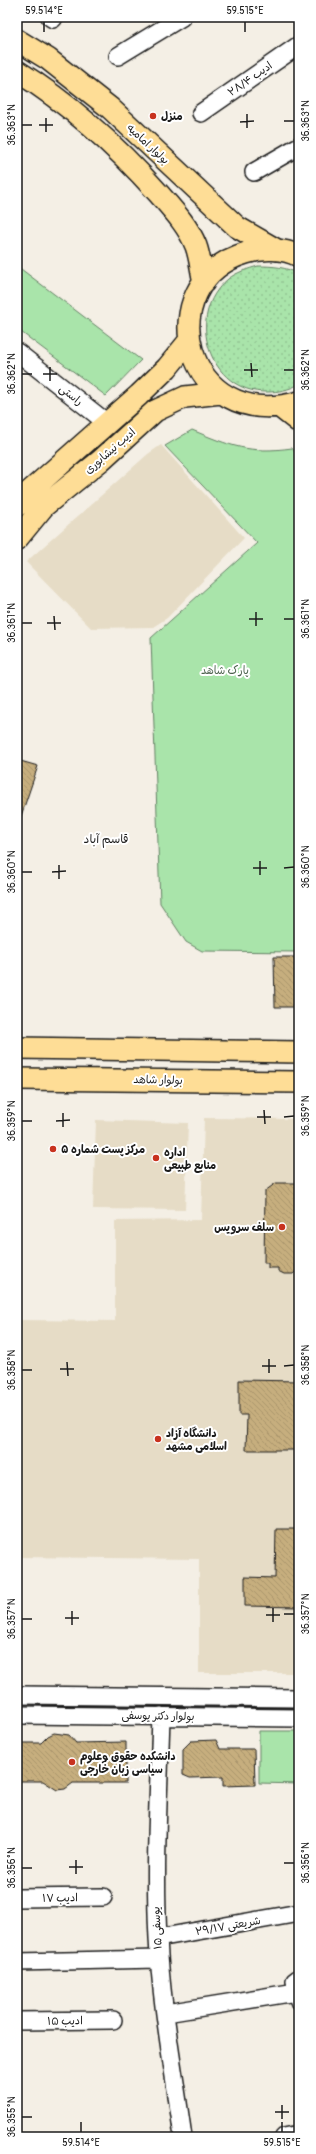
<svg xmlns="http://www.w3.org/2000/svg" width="316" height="2154" viewBox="0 0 316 2154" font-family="Pangolin,'Playpen Sans Arabic',sans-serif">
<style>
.built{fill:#e6dcc6}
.grass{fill:url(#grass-dots);stroke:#628063}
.park{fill:#a9e4aa;stroke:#628063}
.building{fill:url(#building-back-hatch);stroke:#1c1c1c}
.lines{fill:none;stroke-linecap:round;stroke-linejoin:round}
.minor-casing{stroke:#1c1c1c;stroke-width:20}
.major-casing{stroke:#1c1c1c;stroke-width:24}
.minor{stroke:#fff;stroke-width:17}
.major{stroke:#fedd96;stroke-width:21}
.ticks{fill:none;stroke:#1c1c1c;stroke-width:1.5}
.poi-dot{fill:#c8321e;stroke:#fff;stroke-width:1.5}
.labels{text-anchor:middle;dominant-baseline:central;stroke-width:4;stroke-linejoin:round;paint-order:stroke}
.street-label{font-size:11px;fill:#1c1c1c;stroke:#fff}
.poi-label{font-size:11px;font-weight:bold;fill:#1c1c1c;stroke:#fff;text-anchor:start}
.park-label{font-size:11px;fill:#4d624e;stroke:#fff}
.neighbourhood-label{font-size:12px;fill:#1c1c1c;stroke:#fff}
.neatline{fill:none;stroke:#1c1c1c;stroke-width:1.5}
.ticks-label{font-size:10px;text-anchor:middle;fill:#1c1c1c}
</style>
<defs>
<pattern id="grass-dots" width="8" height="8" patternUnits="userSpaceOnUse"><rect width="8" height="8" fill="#a9e4aa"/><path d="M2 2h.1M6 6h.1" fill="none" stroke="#91c392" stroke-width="1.8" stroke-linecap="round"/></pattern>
<pattern id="building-back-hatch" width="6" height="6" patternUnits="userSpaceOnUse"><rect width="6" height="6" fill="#c6ae7e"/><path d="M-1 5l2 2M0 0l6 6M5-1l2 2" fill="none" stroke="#aa956c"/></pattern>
</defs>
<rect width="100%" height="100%" fill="#f4efe5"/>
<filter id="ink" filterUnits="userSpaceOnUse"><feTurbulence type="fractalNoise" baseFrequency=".025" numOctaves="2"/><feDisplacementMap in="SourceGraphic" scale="8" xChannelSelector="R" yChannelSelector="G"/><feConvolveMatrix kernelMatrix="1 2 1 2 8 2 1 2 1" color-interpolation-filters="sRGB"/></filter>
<g filter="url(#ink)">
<path class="built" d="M161,445l83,93 -77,80 -14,9 -62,1 -65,-66 122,-108z
M204,1118l95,1v554h-100v-114l-182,-2v-237l98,1v-100l86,-1z
M96,1120l92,3 -3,87 -92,-1z"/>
<path class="grass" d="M258,266c15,0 28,1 41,8v110c-10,6 -21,8 -32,8 -58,1 -83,-77 -39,-113 9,-7 20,-10 30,-13z"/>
<path class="park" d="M17,266l124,94 -35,36 -89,-67z
M192,430c39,16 57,24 100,18l7,10v494l-97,-1 -16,-9 -26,-39 -9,-265 106,-95 -92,-97z
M259,1731h40v53l-40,-1z"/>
<path class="building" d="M17,760l21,6 -19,56h-2z
M274,957h25v50h-24z
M276,1183h23v86l-6,5h-9l-6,-3v-3h-10v-5h-4l1,-72z
M239,1380l60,1v69h-53l1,-35h-8z
M276,1529h23v78l-54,-1v-29l30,1z
M54,1733l15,2 7,8 50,-1v41h-53l-8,6 -8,1 -14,-9h-26v-38h24l7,-7z
M216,1740l4,9h34l1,36 -32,1v-9l-33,1 -7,-3v-26l8,-8z"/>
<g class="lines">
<defs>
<path id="minor" d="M50,17l3,2 1,-2
M118,56l64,-39
M201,113l98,-68
M254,172l45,-26
M17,352l90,71
M17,1695l282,3
M17,1715l282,3
M161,1716c-2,74 -7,148 -3,222 3,67 16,133 25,199
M17,1898l86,-1
M158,1938l141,-25
M17,1962l142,-3
M299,1978l-4,3 4,20
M166,2013l130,-21
M17,2021l96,-1
M284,2137l15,-3"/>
<path id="major" d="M17,40l31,19 62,49 127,119 40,23
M17,71c53,33 101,77 142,123 14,16 29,32 37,52 4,11 5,24 8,36
M299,256c-16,-8 -36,-8 -53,-3 -98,29 -63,182 53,149
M280,407l19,15
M17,506l12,-14 110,-97 28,-27 22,-27
M17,539l27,-33 56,-45 55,-50 30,-14 36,-4
M17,1048l282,4
M17,1079l282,3"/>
</defs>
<use href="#minor" class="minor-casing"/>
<use href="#major" class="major-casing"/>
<use href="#minor" class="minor"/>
<use href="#major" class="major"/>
</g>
</g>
<path class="ticks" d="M44,22v10M245,22v10M247,114v14M46,118v14M284,121h10M240,122l14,-1M22,125h10M39,125h14M251,363l1,14M50,367v14M244,370h14M284,370h10M22,374h10M43,374h14M256,612v14M54,616l1,14M249,619h14M284,619h10M22,623h10M47,623h14M260,861v14M59,865v14M253,868h14M284,868l10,-1M22,872h10M52,872l14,-1M264,1110l1,14M63,1113v14M257,1117h14M284,1117l10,-1M22,1121h10M56,1121l14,-1M269,1359v14M67,1362l1,14M262,1366h14M284,1366l10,-1M60,1369h14M22,1370h10M273,1608v14M72,1611v14M284,1614h10M266,1615h14M65,1618h14M22,1619h10M76,1860v14M284,1863h10M69,1867h14M22,1868h10M282,2105v14M275,2112h14M22,2117h10M81,2122v10M282,2122v10"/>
<g class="poi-dot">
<circle cx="153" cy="116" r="4"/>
<circle cx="53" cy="1149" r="4"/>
<circle cx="156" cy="1158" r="4"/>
<circle cx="282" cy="1227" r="4"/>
<circle cx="158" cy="1439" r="4"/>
<circle cx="72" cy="1762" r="4"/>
</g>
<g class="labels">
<g class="street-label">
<text transform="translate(250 79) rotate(-35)">ادیب ۲۸/۴</text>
<text transform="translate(148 144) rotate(43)">بولوار امامیه</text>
<text transform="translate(71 395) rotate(38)">راستی</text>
<text transform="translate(110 451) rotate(-41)">ادیب نیشابوری</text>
<text transform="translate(158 1080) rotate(1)">بولوار شاهد</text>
<text transform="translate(158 1716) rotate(1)">بولوار دکتر یوسفی</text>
<text transform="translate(60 1898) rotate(-1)">ادیب ۱۷</text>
<text transform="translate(228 1926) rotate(-10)">شریعتی ۲۹/۱۷</text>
<text transform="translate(157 1928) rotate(-93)">یوسفی ۱۵</text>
<text transform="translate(65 2021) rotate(-1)">ادیب ۱۵</text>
</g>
<g class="poi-label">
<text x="161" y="116">منزل</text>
<text x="61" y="1149">مرکز پست شماره ۵</text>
<text x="164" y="1152">اداره<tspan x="164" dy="13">منابع طبیعی</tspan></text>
<text x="274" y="1227" text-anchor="end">سلف سرویس</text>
<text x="166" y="1433">دانشگاه آزاد<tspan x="166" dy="13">اسلامی مشهد</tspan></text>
<text x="80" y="1756">دانشکده حقوق وعلوم<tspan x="80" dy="13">سیاسی زبان خارجی</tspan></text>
</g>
<g class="park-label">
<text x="225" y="670">پارک شاهد</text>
</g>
<g class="neighbourhood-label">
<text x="106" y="839">قاسم آباد</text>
</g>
</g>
<rect width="316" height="2154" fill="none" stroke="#fff" stroke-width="44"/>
<rect x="22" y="22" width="272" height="2110" class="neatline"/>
<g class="ticks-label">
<text x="44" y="14">59.514°E</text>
<text x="245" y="14">59.515°E</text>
<text transform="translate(305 121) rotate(-90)" y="4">36.363°N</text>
<text transform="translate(11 125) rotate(-90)" y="4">36.363°N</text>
<text transform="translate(305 370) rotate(-90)" y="4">36.362°N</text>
<text transform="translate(11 374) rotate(-90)" y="4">36.362°N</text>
<text transform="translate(305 619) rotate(-90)" y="4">36.361°N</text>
<text transform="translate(11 623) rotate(-90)" y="4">36.361°N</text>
<text transform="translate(305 867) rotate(-90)" y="4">36.360°N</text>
<text transform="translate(11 872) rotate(-90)" y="4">36.360°N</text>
<text transform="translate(305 1116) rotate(-90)" y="4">36.359°N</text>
<text transform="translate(11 1121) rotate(-90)" y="4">36.359°N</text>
<text transform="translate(305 1365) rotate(-90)" y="4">36.358°N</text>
<text transform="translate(11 1370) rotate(-90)" y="4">36.358°N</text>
<text transform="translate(305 1614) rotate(-90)" y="4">36.357°N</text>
<text transform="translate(11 1619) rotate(-90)" y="4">36.357°N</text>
<text transform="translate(305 1863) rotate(-90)" y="4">36.356°N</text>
<text transform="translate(11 1868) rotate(-90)" y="4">36.356°N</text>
<text transform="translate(11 2117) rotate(-90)" y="4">36.355°N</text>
<text x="81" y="2146">59.514°E</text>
<text x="282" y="2146">59.515°E</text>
</g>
</svg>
